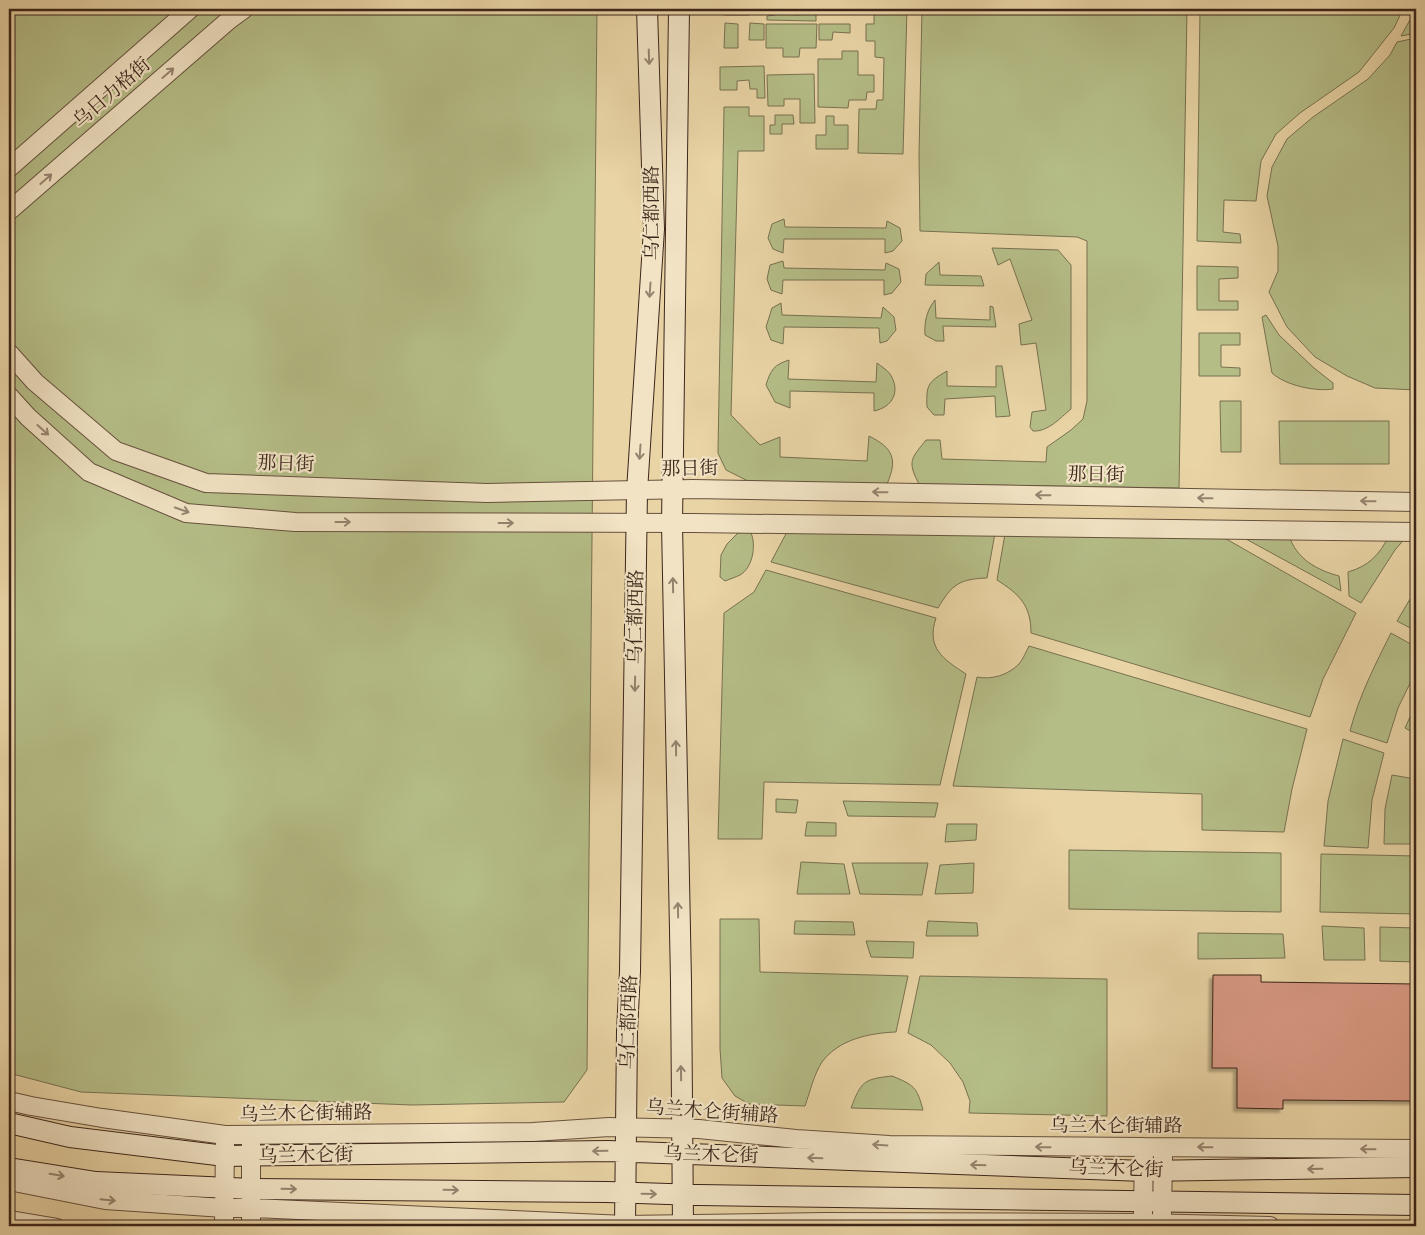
<svg xmlns="http://www.w3.org/2000/svg" width="1425" height="1235" viewBox="0 0 1425 1235" font-family="'IM FELL DW Pica','Noto Serif SC',serif">
<style>
.green{fill:#b5bd87;stroke:#787151}
.building{fill:#d79983;stroke:#3c251b;filter:url(#shadow)}
.lines{fill:none;stroke-linecap:round;stroke-linejoin:round}
.minor-casing{stroke:#67513e;stroke-width:16}
.tertiary-casing{stroke:#67513e;stroke-width:20}
.secondary-casing{stroke:#3c251b;stroke-width:22}
.minor{stroke:#f1e3c4;stroke-width:14}
.tertiary{stroke:#f1e3c4;stroke-width:18}
.secondary{stroke:#f1e3c4;stroke-width:20}
.oneway{stroke:#968470}
.labels{text-anchor:middle;dominant-baseline:central;stroke-width:4.5;stroke-linejoin:round;paint-order:stroke}
.street-label{font-size:19px;fill:#3c251b;stroke:#f1e3c4}
</style>
<defs>
<filter id="shadow"><feDropShadow dx="-3.5" dy="3.5" stdDeviation="1" flood-color="#0004"/></filter>
</defs>
<rect width="100%" height="100%" fill="#e9d4a5"/>
<filter id="stains"><feTurbulence type="fractalNoise" baseFrequency=".004" numOctaves="4"/><feColorMatrix values="0 0 0 0 .2 0 0 0 0 .09 0 0 0 0 .02 0 0 0 .5 -.17"/></filter>
<radialGradient id="worn" r=".72"><stop offset=".6" stop-color="#630" stop-opacity="0"/><stop offset="1" stop-color="#630" stop-opacity=".3"/></radialGradient>
<path class="green" d="M9,9h588l-10,1061 -23,32 -152,3 -331,-13 -72,-19z
M725,9h23l1,6h-25z
M775,9h10v5l14,1 1,-6h16v12l-49,-1v-4l8,-1z
M874,9h33l-4,145 -45,-1 1,-44h17l1,-9h6l1,-42 -9,-1v-16h-9v-17h8z
M922,9h265l-8,479 -260,-4c-12,-23 -8,-25 7,-44h14l2,19 104,3 1,-15 24,-17 12,-11 4,-18v-160l-10,-4 -157,-6 -1,-77z
M1200,9h203l-9,19 -35,44 -59,41 -24,21 -15,27 -5,40 -32,-1 -1,32 17,2 1,9 -44,-2z
M1416,9v24l-15,3z
M725,23l13,1v24h-14z
M750,23l14,1v16h-15z
M766,24h51l-1,24h-16l-1,9h-16v-9h-17z
M819,24h31v9l-17,-1 -1,8h-13z
M1416,38v352l-41,-2 -28,-12 -32,-19 -28,-30 -18,-35 9,-21v-25l-11,-50 5,-29 15,-28 26,-22 55,-38 22,-24 7,-13z
M842,51h16v24h16v17h-7l-1,8h-17l-1,8 -30,-1v-48h24z
M764,66l1,32h-8v-9h-7l-1,-9 -12,1v9h-17v-23z
M814,74l1,49h-15v-24h-16v7h-16l-1,-31z
M724,107h25v9h15v35h-26l-7,264 29,30 20,-8v20l87,4 2,-25c24,12 29,23 18,48l-139,-3 -22,-11 -8,-17z
M775,115h18l1,9h-12v10h-12v-9h5z
M826,116h8v9h14v24h-32v-14h10z
M784,219l1,8 101,1 1,-7 13,7 2,13 -9,10 -8,2v-14h-101l-1,14 -10,-4 -5,-11 4,-14z
M992,248l66,2 13,15v144c-11,9 -23,23 -38,22l-3,-4 2,-15 14,-2 -10,-67 -15,2 -2,-21 13,-4 -22,-61 -12,6z
M783,261l1,7 101,2 1,-7 13,6 2,13 -9,11 -8,2v-15h-101l-1,14 -11,-4 -4,-11 3,-14z
M939,262l1,13 41,1 3,10 -59,-1 1,-11z
M1197,266l41,1v11l-19,1v22h19v9h-41z
M935,300l1,18 54,2v-14l3,1 3,20 -53,-1 1,15h-8l-11,-6c-1,-13 2,-25 10,-35z
M781,303l1,12 99,3 2,-11 11,10 2,13 -9,11 -7,2 -1,-15 -95,-1 -1,17 -12,-4 -5,-13 6,-19z
M1266,315l13,20 35,33 19,15v6c-18,3 -48,-4 -61,-16l-10,-56z
M1199,333h41v12h-19v22l19,1v8h-41z
M789,360l-1,19 88,3 1,-19c4,3 10,7 13,11 11,17 3,33 -16,37v-18l-84,-2v17l-15,-6 -9,-17c5,-16 8,-20 23,-25z
M996,366h6l8,50 -14,1 -1,-21 -50,3 -1,16h-10l-7,-8c-1,-22 1,-25 20,-36v15l49,1z
M1220,401h21v51h-20z
M1279,421h110v43h-109z
M788,530l207,3 -8,45c-27,1 -35,6 -49,30l-167,-46z
M750,531c7,12 3,37 -10,44 -4,2 -10,4 -15,6l-5,-4 1,-22 6,-11 11,-11z
M1235,533l54,2c7,24 28,35 50,41l2,15z
M1005,534l216,2 135,77 -33,66 -13,38 -279,-84c0,-28 -12,-39 -34,-53z
M1389,536h18l-12,14 -34,53 -12,-7 -1,-24c21,-6 31,-17 41,-36z
M766,570l170,48c-10,30 7,41 30,56l-26,111 -176,-3 -2,57h-44l6,-226 30,-21z
M1416,589v42l-19,-10z
M1391,633l25,14v24l-18,37 -11,35 -37,-12c9,-35 25,-66 41,-98z
M1029,646l278,83 -15,60 -8,43 -82,-2v-36l-249,-8 24,-109c15,3 31,-2 42,-13 4,-5 7,-12 10,-18z
M1416,704v30l-11,-6z
M1343,739l41,14 -12,47 -4,48 -44,-2 4,-45z
M1392,775l23,4 1,-3v68h-32l1,-35z
M776,799l22,1 -2,13 -20,-1z
M843,801l95,2 -3,14 -87,-1z
M807,822l29,1v13h-31z
M947,824h30l-1,16 -31,2z
M1069,850l212,3v59l-212,-3z
M1321,854l95,2v58l-96,-2z
M801,862l43,2 6,30h-53z
M852,863h76l-6,32 -62,-1z
M974,863l-1,30 -38,1 5,-29z
M720,919h39l1,53 148,4 -12,56c-26,1 -57,7 -74,30 -8,12 -12,30 -17,44l-56,-2 -14,-8 -13,-18 -2,-29z
M795,921l58,1 2,13 -61,-1z
M928,921l49,2 1,13h-52z
M1322,926l42,2 1,32h-41z
M1380,927l36,1v34l-36,-1z
M1198,933l85,1 2,24 -87,1z
M866,941l48,1 -1,16 -42,-1z
M920,976l187,3v137l-138,-3 1,-12 -7,-19 -13,-19 -19,-18 -23,-12z
M892,1076c22,9 25,11 31,34l-72,-2c10,-26 12,-29 41,-32z"/>
<path class="building" d="M1213,975h48v7l155,2v117l-133,-1v9l-46,-1v-40h-25z"/>
<g class="lines">
<defs>
<path id="minor" d="M9,1218l48,8"/>
<path id="tertiary" d="M9,168l181,-159
M9,211l220,-191 15,-11
M9,353l26,29 81,69 90,32 281,10 206,-4 723,13
M9,396l19,21 61,55 97,41 109,9 398,1 723,9
M9,1101l22,5 71,12 123,17 308,-3 76,-5 90,2 97,10 93,6 527,4
M9,1181l96,19 119,8h28l373,17 201,-3 317,1 127,3
M1143,1214l1,-67
M1162,1216l1,-59
M224,1226l1,-83
M251,1226v-84"/>
<path id="secondary" d="M679,9l-7,515 9,457 2,245
M9,1123l61,14 155,19 383,-5 536,20 272,-4
M9,1168l87,14 156,7 355,3 92,3 717,10
M625,1226l2,-194 3,-61 7,-480 17,-262 -7,-220"/>
</defs>
<use href="#minor" class="minor-casing"/>
<use href="#tertiary" class="tertiary-casing"/>
<use href="#secondary" class="secondary-casing"/>
<use href="#minor" class="minor"/>
<use href="#tertiary" class="tertiary"/>
<use href="#secondary" class="secondary"/>
</g>
<defs><path id="oneway-shaft" d="M-6 0H5M1.5-3L5.5 0L1.5 3" fill="none" stroke-width="1.6" stroke-linecap="round" stroke-linejoin="round" transform="scale(1.25)"/></defs>
<g class="oneway">
<use href="#oneway-shaft" transform="translate(649 57) rotate(88)"/>
<use href="#oneway-shaft" transform="translate(168 73) rotate(-41)"/>
<use href="#oneway-shaft" transform="translate(46 179) rotate(-41)"/>
<use href="#oneway-shaft" transform="translate(650 290) rotate(94)"/>
<use href="#oneway-shaft" transform="translate(43 430) rotate(42)"/>
<use href="#oneway-shaft" transform="translate(640 452) rotate(94)"/>
<use href="#oneway-shaft" transform="translate(880 492) rotate(-179)"/>
<use href="#oneway-shaft" transform="translate(1043 495) rotate(-179)"/>
<use href="#oneway-shaft" transform="translate(1205 498) rotate(-179)"/>
<use href="#oneway-shaft" transform="translate(1368 501) rotate(-179)"/>
<use href="#oneway-shaft" transform="translate(182 510) rotate(19)"/>
<use href="#oneway-shaft" transform="translate(343 522)"/>
<use href="#oneway-shaft" transform="translate(506 523)"/>
<use href="#oneway-shaft" transform="translate(673 585) rotate(-91)"/>
<use href="#oneway-shaft" transform="translate(635 684) rotate(91)"/>
<use href="#oneway-shaft" transform="translate(676 748) rotate(-91)"/>
<use href="#oneway-shaft" transform="translate(678 910) rotate(-91)"/>
<use href="#oneway-shaft" transform="translate(681 1073) rotate(-91)"/>
<use href="#oneway-shaft" transform="translate(880 1145) rotate(-176)"/>
<use href="#oneway-shaft" transform="translate(1043 1147) rotate(-179)"/>
<use href="#oneway-shaft" transform="translate(1205 1147) rotate(-179)"/>
<use href="#oneway-shaft" transform="translate(1368 1149) rotate(-179)"/>
<use href="#oneway-shaft" transform="translate(600 1151) rotate(179)"/>
<use href="#oneway-shaft" transform="translate(815 1158) rotate(-178)"/>
<use href="#oneway-shaft" transform="translate(978 1165) rotate(-178)"/>
<use href="#oneway-shaft" transform="translate(1315 1169) rotate(179)"/>
<use href="#oneway-shaft" transform="translate(57 1175) rotate(9)"/>
<use href="#oneway-shaft" transform="translate(289 1189) rotate(1)"/>
<use href="#oneway-shaft" transform="translate(451 1190) rotate(1)"/>
<use href="#oneway-shaft" transform="translate(649 1194) rotate(1)"/>
<use href="#oneway-shaft" transform="translate(108 1200) rotate(6)"/>
</g>
<g class="labels">
<g class="street-label">
<text transform="translate(112 93) rotate(-41)">乌日力格街</text>
<text transform="translate(652 213) rotate(-90)">乌仁都西路</text>
<text transform="translate(286 464) rotate(2)">那日街</text>
<text transform="translate(690 469) rotate(-1)">那日街</text>
<text transform="translate(1096 475) rotate(1)">那日街</text>
<text transform="translate(636 617) rotate(-89)">乌仁都西路</text>
<text transform="translate(629 1022) rotate(-88)">乌仁都西路</text>
<text transform="translate(712 1112) rotate(4)">乌兰木仑街辅路</text>
<text transform="translate(306 1114) rotate(-1)">乌兰木仑街辅路</text>
<text x="1116" y="1126">乌兰木仑街辅路</text>
<text transform="translate(711 1155) rotate(2)">乌兰木仑街</text>
<text transform="translate(306 1156) rotate(-1)">乌兰木仑街</text>
<text transform="translate(1116 1169) rotate(2)">乌兰木仑街</text>
</g>
</g>
<rect width="1425" height="1235" fill="none" stroke="#e9d4a5" stroke-width="30"/>
<rect x="10" y="10" width="1405" height="1215" fill="none" stroke="#3c251b" stroke-width="2.5"/>
<rect x="15" y="15" width="1395" height="1205" fill="none" stroke="#3c251b"/>
<rect width="100%" height="100%" filter="url(#stains)"/>
<rect width="100%" height="100%" fill="url(#worn)"/>
</svg>
